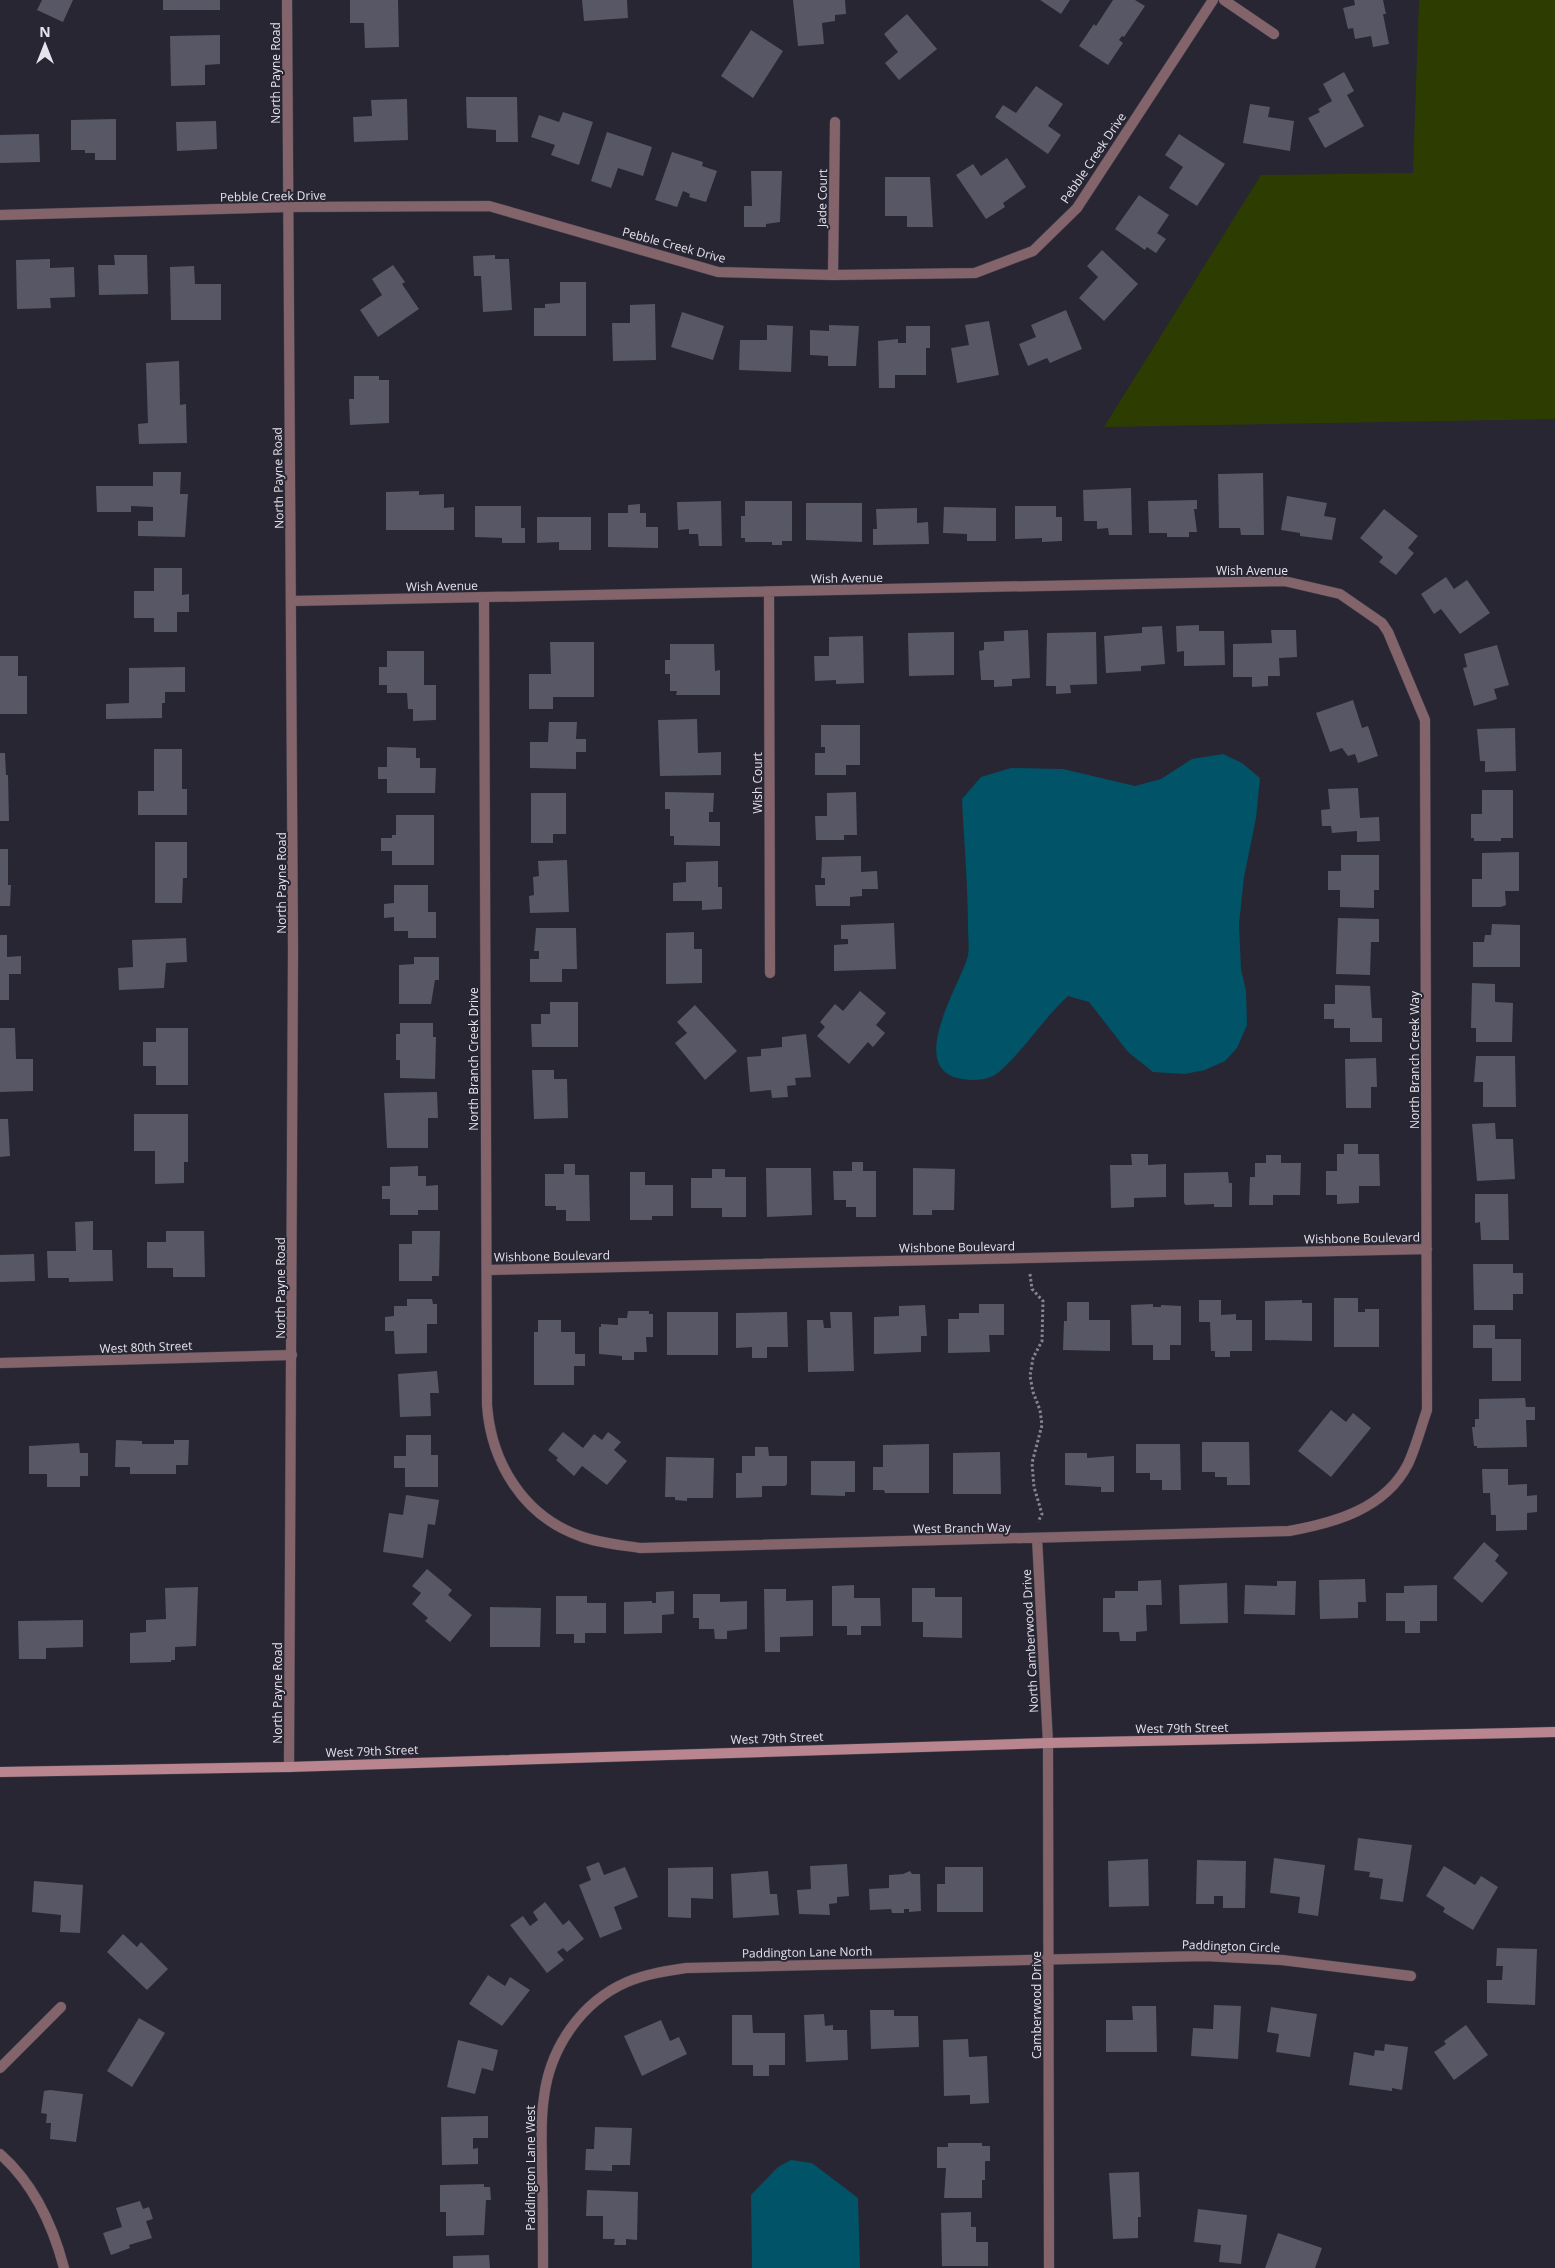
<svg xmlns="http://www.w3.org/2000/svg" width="1555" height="2268" viewBox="0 0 1555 2268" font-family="'Open Sans',sans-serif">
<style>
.green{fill:#2d3d02}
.water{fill:#015367}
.building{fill:#585766}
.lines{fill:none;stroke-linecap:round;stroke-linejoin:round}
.minor-casing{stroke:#42414d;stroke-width:11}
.tertiary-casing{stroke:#42414d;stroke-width:11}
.secondary-casing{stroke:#42414d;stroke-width:11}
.path{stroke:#868590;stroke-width:3;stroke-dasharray:2.5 2.5;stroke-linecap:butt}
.minor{stroke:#84646b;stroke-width:10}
.tertiary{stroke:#84646b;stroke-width:10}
.secondary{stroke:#b98690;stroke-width:10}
.labels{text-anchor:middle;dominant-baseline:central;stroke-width:4;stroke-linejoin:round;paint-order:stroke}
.street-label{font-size:12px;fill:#e5e4ed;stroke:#282633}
</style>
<rect width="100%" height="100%" fill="#282633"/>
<path class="green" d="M1419,0h136v419l-451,8 157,-252 152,-2z"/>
<path class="water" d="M1223,754l19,9 18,15 -4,40 -12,59 -5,47 2,45 5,22 1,34 -10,23 -12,13 -20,9 -20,4 -32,-2 -25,-20 -39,-50 -21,-6c-25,23 -43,53 -69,76 -9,8 -24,9 -36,7 -58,-8 -5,-91 4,-120 3,-9 1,-21 1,-30 0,-43 -4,-87 -6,-130l19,-22 30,-9 52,1 72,17 26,-7 31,-20z
M791,2160l21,3 46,35 2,70h-108l-1,-73 27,-28z"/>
<path class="building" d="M42,0h31l-10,22 -26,-12z
M163,0h57v10h-57z
M350,0h48l1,47 -34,1 -1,-25h-14z
M582,0h45l1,18 -44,3z
M793,0h52l1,14 -11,1v6l-13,2 2,21 -26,2z
M1040,0h30l-9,14z
M1113,0h22l10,6 -21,31 -2,-1 -3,4 4,3 -15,22 -29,-19 15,-22 2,2z
M1354,0h29l3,14h-3l6,30 -16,3 -2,-11 -16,3 -2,-11 -5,1 -5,-21 12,-3z
M907,14l30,35 -38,31 -14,-17 13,-11 -14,-18z
M751,30l32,21 -30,47 -32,-22z
M220,35v29l-15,1v20l-34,1 -1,-50z
M1344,72l10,19 -7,4 17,31 -39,22 -17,-30 12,-6 -2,-3 14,-8 -9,-17z
M1036,86l27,18 -15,22 13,9 -13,19 -53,-37 8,-12 13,8z
M466,97h51l1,45h-22v-12l-29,-2z
M407,99l1,41 -54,2 -1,-25 19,-1 -1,-16z
M1250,104l20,3 -2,10 26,4 -4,30 -47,-8z
M563,112l30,10 -14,43 -28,-10 4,-10 -24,-8 8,-22 20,7z
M116,119v41h-21v-7h-10v-3h-14v-30z
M216,121l1,28 -40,2 -1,-29z
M607,132l45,15 -9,29 -25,-8 -7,20 -20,-7z
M39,134l1,28 -40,1v-28z
M1179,134l46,30 -28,42 -28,-18 14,-21 -18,-12z
M672,152l31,10 -1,4 15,5 -11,31 -17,-5 1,-3 -7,-3 -6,16 -22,-7z
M1007,158l19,29 -23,16 2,4 -19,12 -30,-44 17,-11 8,12z
M751,171h31l-2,51 -14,2v3h-22v-21h8z
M885,177h45l3,50h-26v-11h-22z
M1139,195l30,20 -12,18 9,6 -10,14 -9,-6 -2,3 -30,-21z
M1102,250l36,34 -34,37 -25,-23 19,-21 -11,-11z
M114,255h33l1,39 -49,1 -1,-30h17z
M495,255v4h14l3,51 -29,2 -2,-36h-7l-1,-20z
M50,259v9l24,-1 1,30 -25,1 1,10 -34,1 -1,-49z
M393,265l12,17 -3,2 17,25 -41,28 -18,-27 22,-15 -10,-16z
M194,266l1,18h26v36h-50l-1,-53z
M560,282h26v54h-52v-28h11v-4l15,-1z
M655,304l1,56 -43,1 -1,-38h18v-18z
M1066,310l16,39 -32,14 -3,-5 -19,8 -9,-22 17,-7 -5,-12z
M682,312l42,14 -11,34 -42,-13z
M989,321l10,54 -42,8 -6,-35 18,-3 -4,-20z
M767,325l26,1 -2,46 -52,-2 1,-30h27z
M829,325l30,1 -3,40h-28v-10l-18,-1v-25l19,1z
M906,326h24v22h-4v27h-31v13h-16l-1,-47 20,-2v4h8z
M179,361l1,44 6,-1 1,39 -48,1 -1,-20 10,-1 -2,-60z
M354,376h25v4h10v43l-39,2 -1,-26h5z
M153,472h28l-1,22h8l-3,43 -47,-1v-15h15v-14l-22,-1v6h-34l-1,-26h57z
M1263,473l1,62h-23l-1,-7h-21l-1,-54z
M1131,488l1,47h-23l-1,-7 -11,1v-8h-13l-1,-31z
M419,491v4l25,-1v14l10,-1v23h-68v-38z
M1287,496l40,7 -3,13 12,2 -4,22 -32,-4v-3l-19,-3z
M1197,500v9h-3l3,23h-8v5h-22v-4h-18l-1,-32z
M721,501l1,45h-23l-1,-12h-9v-5l-11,1 -1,-28z
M745,501h47v40h-10v4h-10v-3h-27v-4h-4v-22h4z
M806,503h56v39l-56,-2z
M640,504v9h6v14h12v21l-50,-1v-34h20v-8z
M475,506h46v22h4v15h-23v-5l-27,-1z
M1015,506h41v11h6v24l-20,1v-4l-27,1z
M944,507l52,1v33h-29v-7l-24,-1z
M917,508v15l11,-1 1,22 -56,1v-16h4l-1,-20z
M1384,509l34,27 -10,12 6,5 -18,22 -17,-13 4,-5 -23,-19z
M537,517h54v33h-32v-8l-22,1z
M154,568h28v27l7,-1v18h-12v20h-23v-14h-20v-27h20z
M1446,577l8,12 13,-9 23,33 -30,21 -19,-25 -7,5 -13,-20z
M1199,625v6h25l1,34 -41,1v-15l-7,1 -1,-26z
M1162,626l3,38 -24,2v5l-35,2 -2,-37 38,-3v-6z
M1028,630l2,48 -18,1v7l-18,1v-7h-13l-2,-29 5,-1v-8l20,-1v-10z
M1271,630h25l1,27 -18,1 1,18h-12v10l-16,1v-10h-19v-33l39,-1z
M954,632v43l-45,1 -1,-43z
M1096,632l1,52 -27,1 1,8 -15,1v-8h-10l1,-53z
M863,636l1,47 -28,1v-4l-21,1 -1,-25h15v-19z
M550,642h44v55h-41v12h-24v-35h22z
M670,644h44l1,27 5,-1v25h-44l1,-4h-7v-17h-5v-14h5z
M1497,645l12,40 -15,4 3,10 -23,7 -11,-38 4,-1 -3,-13z
M387,651h37v34h12v35l-23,1v-12h-5l-1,-16h-20v-8h-8v-18h8z
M0,656h18v20h9v38h-27z
M185,667v25h-20v11h-3v15l-56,1v-15l23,-1v-35z
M1353,700l9,28 6,-2 10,30 -20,7 -3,-9 -7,2 -6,-8 -12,4 -14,-39z
M697,719l1,34 23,-1v23l-61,1 -2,-56z
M549,722h28l-1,17h10v13h-10v17l-46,-1v-26h18z
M821,725h39v40h-14v10h-31v-22h10v-6h-4z
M1515,728l1,43 -31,1v-11h-5l-3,-32z
M387,747l29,1v10h4v10h16l-1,25h-48v-14h-9v-12h9z
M154,749h28v40h5v26h-49v-24h16z
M0,753h5l1,22h2l1,46h-9z
M1358,788l2,30 19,-1 1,24 -23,1v-11l-25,2 -1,-7h-9l-1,-16 9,-1 -2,-20z
M1482,790h31v48h-12v3h-27v-3h-3v-24h11z
M665,792l49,1 -1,19h-4v10h11v24l-46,-1v-9h-4v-27h-5z
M856,792l1,43h-13v5h-28l-1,-24h12v-23z
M531,793h35v41h-13v9h-22z
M396,815h38v50h-42v-14h-11v-13h11v-3h4z
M155,842h32v36h-4l-1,25h-27z
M0,849h8v36h3l-1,21h-10z
M1519,852v39h-14l1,14 -5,2h-29v-28h10v-26z
M1341,855h38v35h-5v18l-34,-1v-17h-12v-19h13z
M861,856v16l16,-1 1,18h-16v7l-12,1v9h-34l-1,-21h10v-7h-4l1,-21z
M567,860l2,52 -39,1 -1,-17 5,-1 -1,-18 6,-1 -1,-15z
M718,861v26h4v22l-20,1v-9h-29v-18l13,-1v-20z
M394,885h34v27h8v26h-28v-7h-14v-14l-10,1v-14l10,-1z
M1338,918l41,1v23h-8l-1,33 -34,-1z
M894,923l2,46 -62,2v-26l14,-1v-5h-7v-14z
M1492,924l28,1v42h-47v-25h11l1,-7h6z
M536,928h40l1,41h-15v13h-32v-23h9v-8h-5z
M694,932v17h8v34l-36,1v-51z
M0,935h7v22l14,-1v18h-12v26h-9z
M186,938l1,24 -21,1 -2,25 -45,2 -1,-22 15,-1 -1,-27z
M414,957h25v23h-4l-4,24h-32v-39l15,-1z
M1472,983l23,1v18l18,1 -1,39h-36v-14h-5z
M1335,985l35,1 2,32h10v24h-32v-14h-16v-9h-10v-15h11z
M860,991l26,22 -10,12 9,8 -12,14 -5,-5 -19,22 -32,-28 8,-9 -5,-5 15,-18 8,7z
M550,1002h28v45h-46l-1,-23h10v-10h9z
M695,1005l42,46 -32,29 -30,-37 12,-10 -10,-11z
M400,1023h33v14h3l-1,42 -35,-1v-18h-4v-26h4z
M0,1028h15l1,31h17v32l-33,1z
M156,1028h32v57h-32v-19h-13v-24h13z
M806,1034l5,43 -16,1 1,7 -9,1 1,11 -16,1 -1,-8 -21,2 -3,-35 14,-1v-7l21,-2v-10z
M1476,1056h39l1,51h-33v-25h-9z
M1376,1058l1,29h-6v21h-25l-1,-49z
M532,1070h22v9h13l1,39 -34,1z
M437,1092l1,26h-10v30h-41l-3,-55z
M134,1114h54v48h-4v21l-29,1v-33h-21z
M0,1119h8l2,37 -10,1z
M1495,1123l1,16h17l2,40 -38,2 -5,-57z
M1344,1144h14v10h21l1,32h-21v17l-22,1v-9h-11v-24h11v-17h7z
M1131,1154h17v11l18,-1v33l-32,1v9l-23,1 -1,-43h22z
M1266,1155h15v8h20l-1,32h-27v10h-24l1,-28h5v-14h11z
M852,1162h11v9h13v46h-20v-10h-10v-7h-12l-1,-29h19z
M564,1164h11v11h14l1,46h-24v-11h-10v-4h-11v-32h19z
M418,1166v10h8v10l12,-1v25h-20v5h-28v-16h-8v-13h8v-19z
M766,1168h45l1,47 -45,2z
M913,1168l42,1 -1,41h-22v5h-19z
M712,1169h13v8h21v40h-24v-9h-31v-30h21z
M630,1172h15v13h28v31h-21v4h-22z
M1228,1172l1,11h3v24h-18v-3l-28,1 -2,-2v-30z
M1475,1194h33l1,46h-28l-1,-18 -5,1z
M93,1221v29h19l1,31 -44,1v-4h-21l-1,-27h29l-1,-29z
M166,1231h38l1,46h-32v-9h-26v-26h19z
M412,1231h28l-1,45h-7v5h-33v-37h13z
M34,1254l1,27 -35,1v-27z
M1473,1264h40v9h10v21h-10v16h-39z
M1334,1298h24v14h7v-3h14v38h-45z
M407,1299h25l1,5h4v20h-10v29l-32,1 -1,-23h-9v-14l9,-1v-10h13z
M1199,1300h22v15l15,-1v6h16v31h-22v6h-15v-6h-4l-1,-29h-11z
M1302,1300v3h10v38l-47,-1v-39z
M1067,1302h22v18h21v31l-47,-1 1,-29h3z
M979,1304h25v31h-15l1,17 -42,1v-34h11v-6h20z
M1153,1304v3h8v-2l20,1v39h-11v15h-17v-15h-21l-1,-40z
M925,1305l2,31h-6v16l-47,2v-37l25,-1v-10z
M628,1311h21v3h4v23h-7l1,15h-13v8h-12v-4l-23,-2v-27h2v-3l17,1v-7h9z
M667,1312h51v43h-51z
M787,1312l1,35h-21v11h-15v-11l-16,1v-35z
M830,1312h22l2,59 -46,1 -1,-52h16l1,8h7z
M538,1320h23v12h14v22h10v12h-11v19h-40v-53h4z
M1473,1325h22v14h26v42h-29v-33h-19z
M437,1371l2,22h-9l1,23 -31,1 -2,-43z
M1525,1398l1,9h9v13h-9l1,27 -50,1v-2h-3l-2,-19h3v-8h4v-20z
M1331,1410l15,12 7,-9 18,15 -40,49 -33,-26z
M563,1432l20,16 11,-14 8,6 6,-8 13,10 -7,8 13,11 -20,24 -25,-19 -8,10 -18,-16 2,-2 -10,-8z
M406,1435h25v20h7v32h-33v-19h-11v-12h12z
M116,1440l26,1v3h32v-4h15l-1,25h-12v9h-46v-7h-15z
M1202,1442h47l1,43h-23v-8h-12v-5h-13z
M79,1443l1,10h8v23h-8v11h-33v-13h-18v-28z
M929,1444v49h-44l-1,-3h-11v-23h10v-22z
M1136,1444h44l1,46h-19v-10h-12v-7h-14z
M755,1447h13l1,9h18v28l-2,2h-23v11l-26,1v-25h6v-17h13z
M1000,1452l1,42h-48v-41z
M1065,1453h22v5l27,-2v36h-13v-5l-36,-2z
M666,1457l48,1 -1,40h-26v3l-12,-1v-3h-10z
M811,1461h44v31h-10v4l-34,-1z
M1482,1469h26v16l19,-1v12l10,-1v17l-10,1v17l-31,1v-16h-5l-1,-22h-7z
M406,1495l33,5 -4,25 -7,-1 -5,34 -40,-6 6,-39 14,2z
M1484,1542l15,13 -4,6 13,12 -26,30 -29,-25z
M427,1569l25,21 -4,5 24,20 -22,27 -25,-21 3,-3 -16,-14 9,-11 -9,-7z
M1365,1579l1,23h-8v16l-38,1 -1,-39z
M1161,1580l1,25h-16l1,26 -11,1v9h-16l-1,-9h-16v-34h12v-7h23v-10z
M1277,1581h19l-1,34 -51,-1 1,-29 32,1z
M1227,1583l1,40 -48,1 -1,-39z
M854,1585v13h26l1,28h-20v9h-14v-9h-15v-40z
M1437,1585v36h-17v12h-15v-12h-19v-28h18v-7z
M198,1587l-2,59 -21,1v13h-4v2l-41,1v-30l16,-1v-12l20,-1 -1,-31z
M912,1588h23v9h27v41l-39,-1v-15h-11z
M764,1589h22v12l27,-1v36l-33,1v15h-15z
M674,1591v23l-12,1v18l-38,1v-32l28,-1v2h4v-11z
M693,1594h27v8l27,-1v28l-20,2v8h-12l-1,-10h-15v-11h-6z
M556,1596h31v7h19v30h-21v10h-11v-9h-18z
M490,1607l51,1 -1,39h-50z
M83,1620v27l-37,1v11h-27l-1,-38z
M1358,1838l54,7 -9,57 -23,-3 3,-20 -14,-2 1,-5 -16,-2z
M1274,1858l51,7 -7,51 -20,-3 2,-16 -30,-4z
M1148,1859l1,47 -40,1 -1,-46z
M1197,1860l49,1 -1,47h-22v-12h-9v8h-18z
M599,1862l5,13 21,-8 13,30 -24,10 8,22 -22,9 -21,-53 12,-5 -5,-13z
M847,1864l2,32 -12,1v6l-8,1 1,11 -31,-1 -2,-24 14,-1 -1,-23z
M1444,1866l31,19 6,-9 17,11 -25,43 -30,-18 2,-4 -19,-12z
M713,1867v32l-22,-1v20l-23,-1v-49z
M945,1867h38v45h-46v-28h8z
M768,1871l2,23h7l2,21 -46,3 -2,-44z
M910,1871l2,3h8l1,37 -12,1v-3h-5v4h-12l-1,-4 -21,1 -1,-21 20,-1v-13l14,-1z
M34,1881l49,4 -3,48 -20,-1 1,-17 -29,-3z
M545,1902l18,23 6,-5 15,19 -17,13 -4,-4 -6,4 7,8 -17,13 -37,-48 13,-9 7,10 8,-6 -5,-8z
M123,1934l14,13 4,-5 27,27 -21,21 -40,-38z
M1497,1948l40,1 -2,56 -48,-2v-23h15l1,-14h-7z
M488,1975l17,11 5,-9 20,13 -28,36 -33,-22z
M1214,2005l27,1 -3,53 -47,-3 2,-28 20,1z
M1132,2006h24l1,46h-51v-32h27z
M1271,2007l46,7 -7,43 -34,-5 3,-18 -12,-2z
M870,2010h24v6h24l1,31 -48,2z
M824,2014l1,12 8,-1v5h14l1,30 -42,2 -2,-47z
M732,2015h20l1,18h32v32h-16v11h-16v-11h-21z
M139,2018l26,15 -33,54 -25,-16z
M661,2020l9,21 9,-4 8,17 -45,22 -18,-40z
M1466,2025l22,30 -34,25 -20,-28 12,-8 -2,-3z
M968,2039l1,18 18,-1 2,47 -19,1v-9l-26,1 -1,-56z
M458,2040l40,10 -5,21 -11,-3 -7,26 -28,-7z
M1385,2044l23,3 -6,43 -10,-2v3l-43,-6 5,-33 20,4 1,-6 9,1z
M50,2090l33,4 -7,48 -26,-3 1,-16h-5l1,-9 -6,-1 3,-22z
M488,2116v22h-15v11l5,-1v16l-36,1 -1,-48z
M595,2127l37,1 -2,37h-18v6l-27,-1 1,-21h8z
M948,2143h34v3h8v15h-5v19h-3v18h-38l2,-30h-9v-21h11z
M1139,2172l2,45h-3v21l-25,1 -4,-66z
M484,2184v3h6l1,13h-5l-2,35 -38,1v-24h-6v-27z
M587,2190l51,2 -1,48 -11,-1v6h-12l1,-6h-12v-23h-17z
M140,2201l3,8 6,-2 4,12 -7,2 6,17 -23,7 1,3 -19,7 -8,-22 19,-6 -6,-19z
M1198,2209l49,6 -6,49 -22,-2 2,-17 -27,-3z
M971,2212v15h5v15h12v24h-46l-1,-53z
M1278,2233l44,15 -7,20h-50z
M489,2255l1,13h-37v-12z"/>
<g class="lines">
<defs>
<path id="minor" d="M1224,0l50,34
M0,215l288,-8 201,-1 229,66 115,3 142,-2 58,-22 44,-43 136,-208
M833,275l2,-153
M769,592l1,381
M292,601l992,-20 56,13 42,29 6,9 37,88 2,690c-6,17 -11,37 -19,54 -23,45 -74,59 -119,67l-649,17c-19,-3 -42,-5 -60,-12 -57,-20 -89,-74 -93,-131l-3,-807
M487,1270l940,-21
M0,1363l292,-8
M1037,1538l11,205 1,525
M0,2068l61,-61
M0,2154c33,29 53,72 64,114
M543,2268c0,-33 0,-66 -1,-99 0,-24 -2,-48 2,-72 6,-49 37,-95 83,-115 19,-8 39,-11 59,-14l518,-12 78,4 129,16"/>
<path id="tertiary" d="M287,0l6,950 -4,817"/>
<path id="secondary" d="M0,1772l289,-5 759,-24 507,-11"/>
</defs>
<use href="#minor" class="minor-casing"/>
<use href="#tertiary" class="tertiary-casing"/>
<use href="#secondary" class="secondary-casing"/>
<path class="path" d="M1030,1274l2,15 11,12 -1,40 -9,17 -3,18 3,16 7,18 2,15 -10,38 2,24 8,27 -4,8"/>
<use href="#minor" class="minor"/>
<use href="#tertiary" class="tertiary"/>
<use href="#secondary" class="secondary"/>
</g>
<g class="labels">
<g class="street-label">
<text transform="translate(275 73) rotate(-90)">North Payne Road</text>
<text transform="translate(1093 158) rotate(-56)">Pebble Creek Drive</text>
<text transform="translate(273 196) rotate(-1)">Pebble Creek Drive</text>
<text transform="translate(822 198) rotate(-89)">Jade Court</text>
<text transform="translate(674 245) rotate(15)">Pebble Creek Drive</text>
<text transform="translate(278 478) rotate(-91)">North Payne Road</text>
<text x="1252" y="570">Wish Avenue</text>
<text transform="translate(847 578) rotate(-1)">Wish Avenue</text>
<text transform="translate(442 586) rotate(-1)">Wish Avenue</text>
<text transform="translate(757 783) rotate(-90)">Wish Court</text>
<text transform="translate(281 883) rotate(-90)">North Payne Road</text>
<text transform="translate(473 1059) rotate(-90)">North Branch Creek Drive</text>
<text transform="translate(1414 1060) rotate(-90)">North Branch Creek Way</text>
<text transform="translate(1362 1238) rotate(-1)">Wishbone Boulevard</text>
<text transform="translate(957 1247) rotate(-1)">Wishbone Boulevard</text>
<text transform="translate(552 1256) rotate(-1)">Wishbone Boulevard</text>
<text transform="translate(280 1288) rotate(-90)">North Payne Road</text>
<text transform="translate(146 1347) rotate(-2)">West 80th Street</text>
<text transform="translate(962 1528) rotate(-1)">West Branch Way</text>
<text transform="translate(1030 1641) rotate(-93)">North Camberwood Drive</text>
<text transform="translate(277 1693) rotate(-90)">North Payne Road</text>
<text transform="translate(1182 1728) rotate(-1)">West 79th Street</text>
<text transform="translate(777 1738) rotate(-2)">West 79th Street</text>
<text transform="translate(372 1751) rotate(-2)">West 79th Street</text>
<text transform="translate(1231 1946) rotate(2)">Paddington Circle</text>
<text transform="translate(807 1952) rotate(-1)">Paddington Lane North</text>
<text transform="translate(1036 2005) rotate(-90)">Camberwood Drive</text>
<text transform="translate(530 2168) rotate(-90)">Paddington Lane West</text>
</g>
</g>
<g transform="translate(45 45)" stroke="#282633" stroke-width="4" paint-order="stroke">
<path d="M0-4L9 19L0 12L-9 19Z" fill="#e5e4ed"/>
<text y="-8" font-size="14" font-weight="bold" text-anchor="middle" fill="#e5e4ed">N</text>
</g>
</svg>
